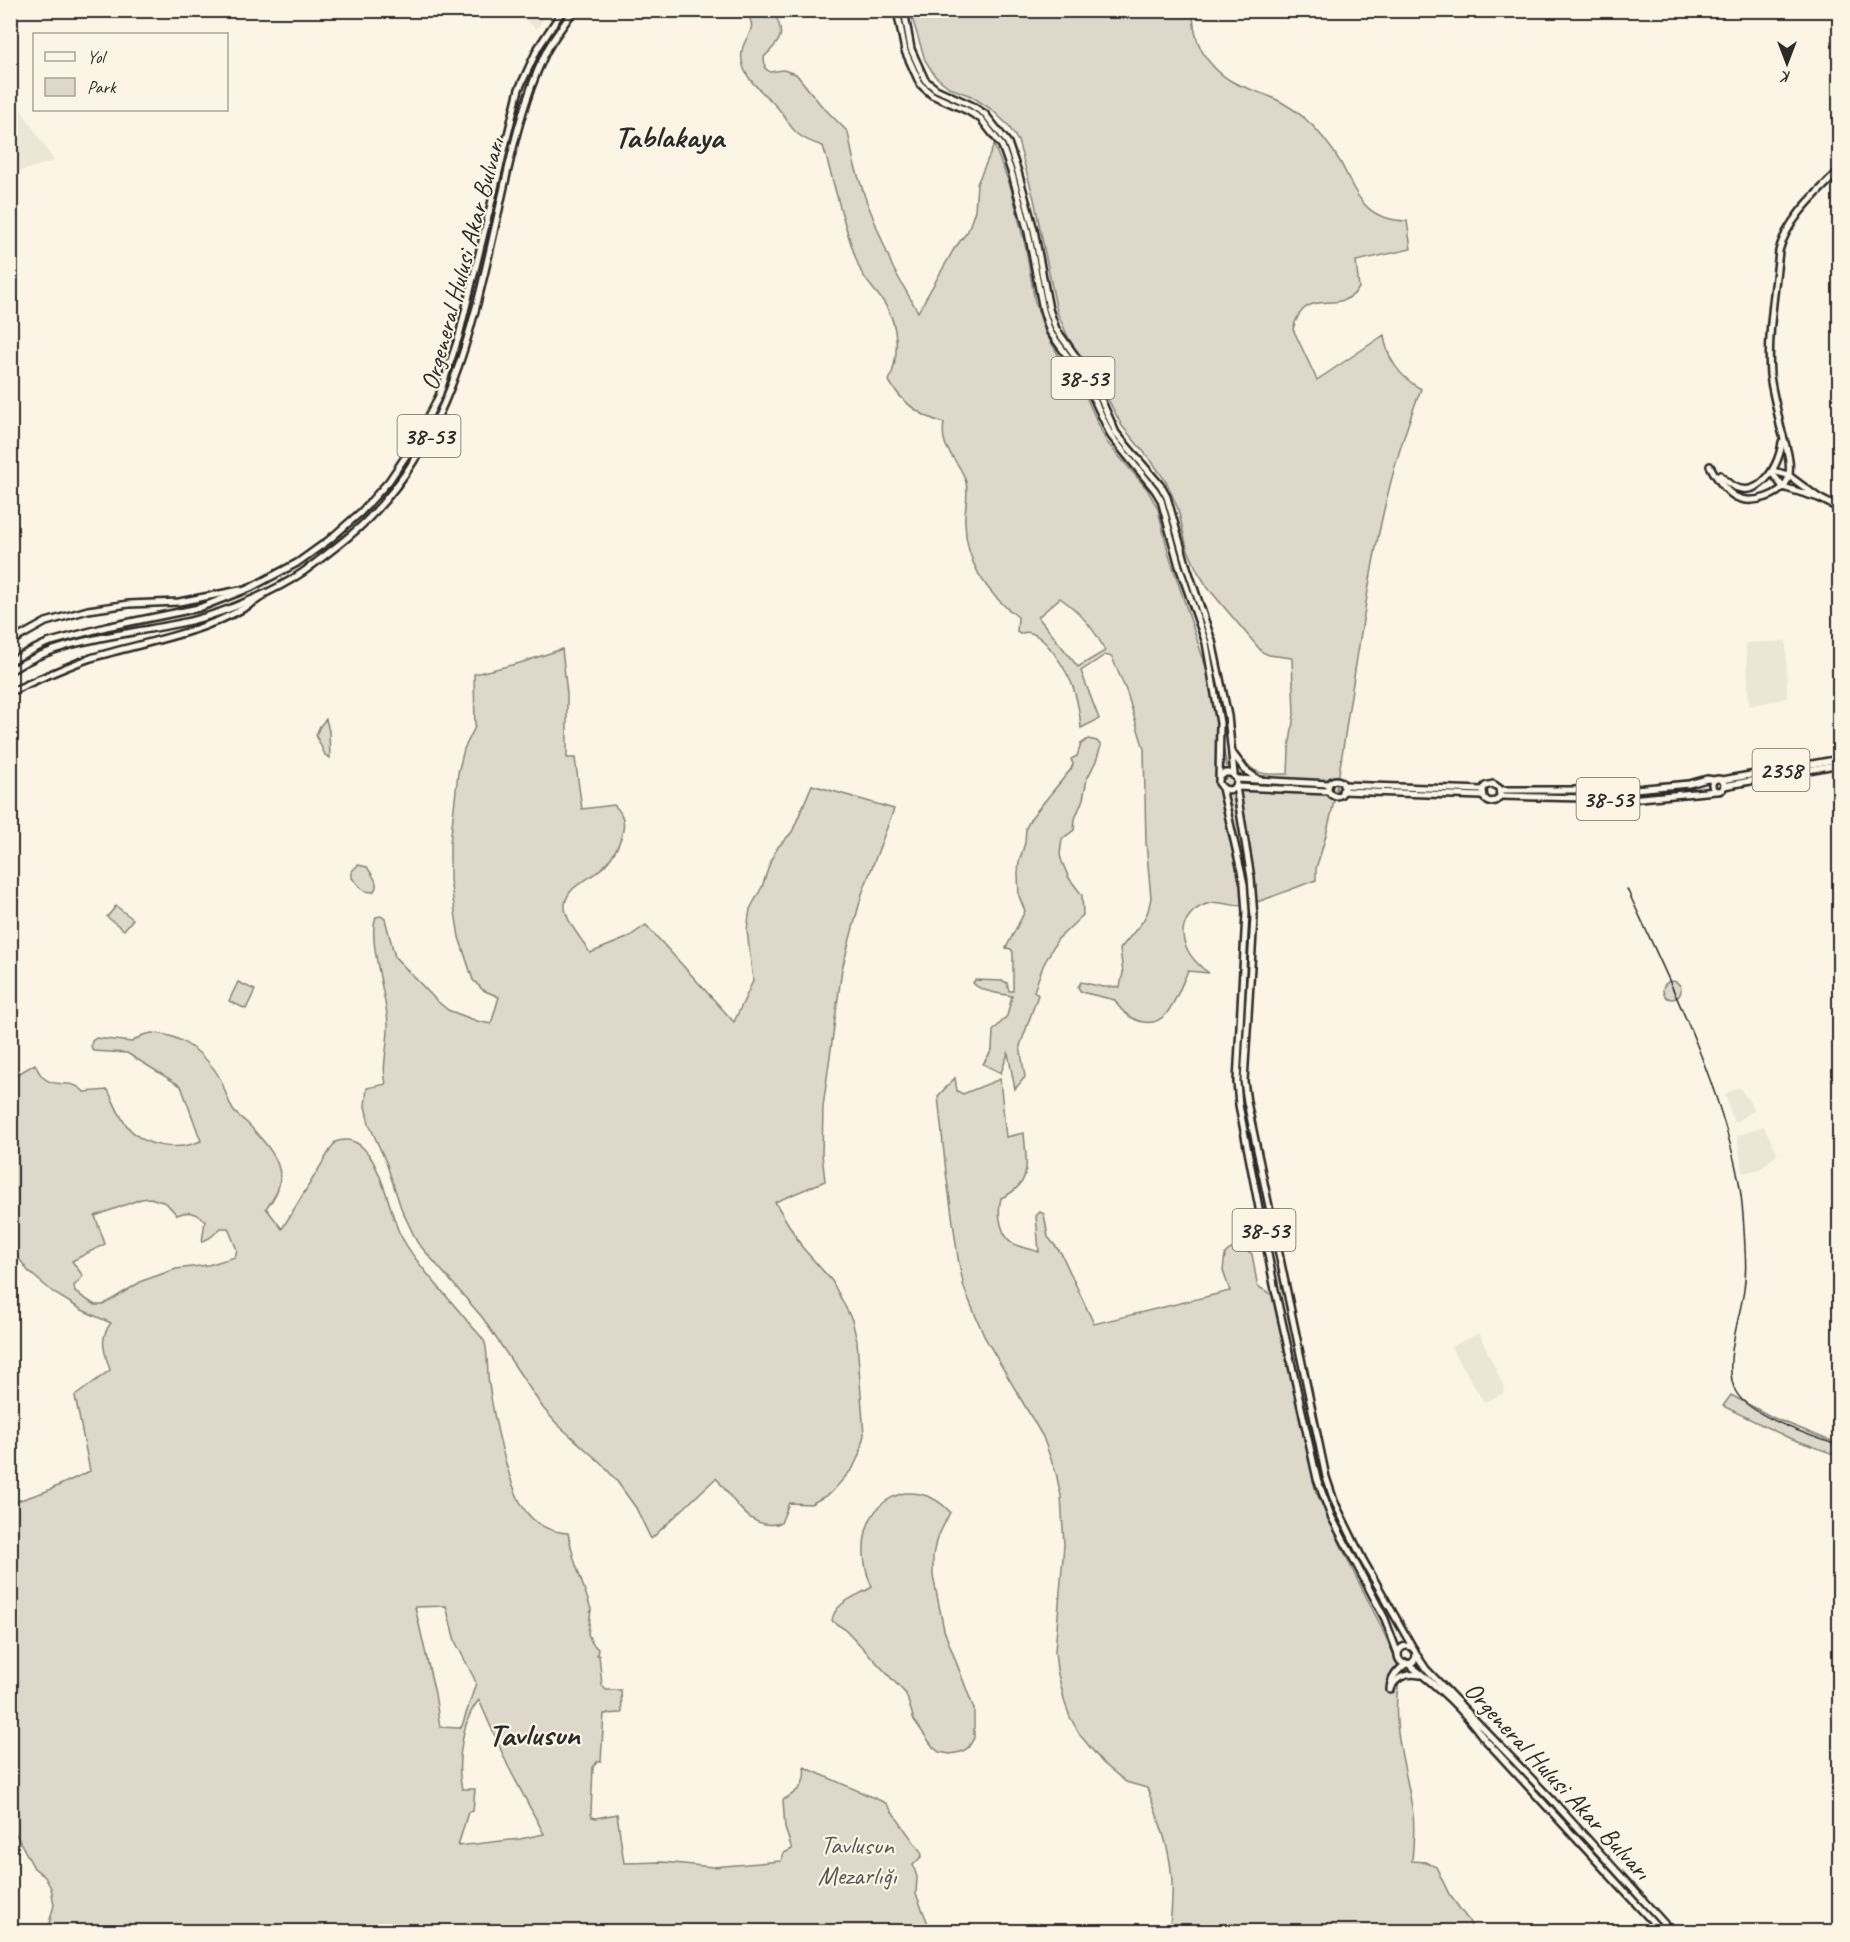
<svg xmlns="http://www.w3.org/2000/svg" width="1850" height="1942" viewBox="0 0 1850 1942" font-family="Caveat,sans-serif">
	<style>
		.built { fill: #ece6d7 }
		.green { fill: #ded8ca; stroke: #84827a; stroke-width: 1.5; fill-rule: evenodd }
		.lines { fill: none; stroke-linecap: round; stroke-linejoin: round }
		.secondary-casing { stroke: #2b2b2b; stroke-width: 10 }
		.primary-casing { stroke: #2b2b2b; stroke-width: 10 }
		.secondary { stroke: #fcf5e5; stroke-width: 5 }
		.primary { stroke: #fcf5e5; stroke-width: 5 }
		.tram { stroke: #2b2b2b; stroke-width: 1.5 }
		.labels { text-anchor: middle; stroke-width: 4.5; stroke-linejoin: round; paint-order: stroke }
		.shield { fill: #fcf5e5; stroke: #6a6863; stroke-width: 1.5 }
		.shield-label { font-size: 24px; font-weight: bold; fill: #2b2b2b }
		.street-label { font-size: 26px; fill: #2b2b2b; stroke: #fcf5e5 }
		.park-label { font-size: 26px; fill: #585653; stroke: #fcf5e5 }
		.district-label { font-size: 32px; font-weight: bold; fill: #2b2b2b; stroke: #fcf5e5 }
	</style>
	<rect width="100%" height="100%" fill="#fcf5e5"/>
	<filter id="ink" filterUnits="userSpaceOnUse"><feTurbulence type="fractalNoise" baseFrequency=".0167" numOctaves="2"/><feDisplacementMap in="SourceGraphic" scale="12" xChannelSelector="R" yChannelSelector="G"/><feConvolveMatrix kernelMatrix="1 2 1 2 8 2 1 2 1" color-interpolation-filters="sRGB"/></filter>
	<g filter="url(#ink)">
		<g class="built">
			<polygon points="516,11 550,11 536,29"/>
			<polygon points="10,92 54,161 11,174 10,174"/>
			<polygon points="1786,641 1787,698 1749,706 1746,643"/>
			<polygon points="1739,1087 1755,1110 1734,1123 1725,1094"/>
			<polygon points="1764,1126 1778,1154 1760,1169 1743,1173 1737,1136"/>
			<polygon points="1479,1333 1505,1389 1503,1394 1484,1402 1451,1347"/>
		</g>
		<g class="green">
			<path d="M 745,11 L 773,11 C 786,34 782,40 764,57 L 765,68 L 770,72 L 783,70 L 796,74 L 821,105 L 848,132 L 854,163 L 865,197 L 893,268 L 918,312 L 954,249 L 968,231 L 975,210 L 977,184 L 994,145 L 1011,188 L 1026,249 L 1035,302 L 1045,332 L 1062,361 L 1082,388 L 1106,441 L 1147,489 L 1158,509 L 1169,555 L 1208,673 L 1227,766 L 1245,761 C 1255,777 1272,774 1288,774 L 1289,749 L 1294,715 L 1292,658 L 1269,655 L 1262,652 L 1208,588 L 1198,572 L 1187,548 L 1178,509 L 1167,483 L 1153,463 L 1122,426 L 1099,382 L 1079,356 L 1068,337 L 1057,312 L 1034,199 L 1018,141 L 1008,125 L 991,109 L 971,96 L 950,88 L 935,76 L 925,60 L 910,11 L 1193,11 C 1193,31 1198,50 1212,65 C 1230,86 1248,87 1271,97 C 1287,104 1301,114 1313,126 C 1326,140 1339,157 1347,175 C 1360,205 1373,220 1407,221 L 1411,249 L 1356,261 L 1359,288 C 1339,318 1305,283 1293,329 L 1317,380 L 1384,335 C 1387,360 1400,377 1421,389 C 1379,495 1367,598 1349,708 C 1341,762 1334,817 1316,868 L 1316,880 C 1293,888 1270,899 1246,905 C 1234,908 1221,900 1210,903 C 1202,905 1195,909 1190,915 C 1173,936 1190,960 1209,973 L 1188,971 C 1182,983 1175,1004 1166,1014 C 1150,1032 1123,1018 1115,1000 L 1081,992 L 1078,987 L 1081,982 L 1103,987 L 1120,987 L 1123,973 L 1120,949 L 1143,921 L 1148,911 L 1151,898 L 1146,843 L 1144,749 L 1127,693 L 1112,657 L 1105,655 L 1081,671 L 1099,719 L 1081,728 C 1080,715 1078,703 1074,690 C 1070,675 1040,622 1020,634 L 1017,632 L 1018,617 C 987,594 966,563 965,523 C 964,510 969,495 966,482 C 959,457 939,452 944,423 C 920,416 902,403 889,381 C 900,355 899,324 883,301 C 874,289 864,280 859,267 C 844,228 835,186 823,146 C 813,143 805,140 798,134 C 790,128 787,119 781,112 C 769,95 745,83 742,61 C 738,36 763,33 745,11 ZM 1060,598 C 1080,612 1095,629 1105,651 L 1078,667 L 1038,617 Z"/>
			<path d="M 562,649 L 567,694 L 567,758 L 575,758 L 582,809 L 614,805 C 623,813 626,822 622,834 C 618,849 610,862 597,872 C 585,882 568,886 565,904 C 563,919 583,940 590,953 L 627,938 L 646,925 L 734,1022 L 753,981 L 747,930 L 750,909 L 762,887 L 771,860 L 778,847 L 792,832 L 812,785 L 894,809 L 862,894 L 842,969 L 823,1107 L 822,1154 L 825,1181 L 775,1202 L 802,1247 L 832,1281 L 852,1320 L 857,1341 L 864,1435 L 859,1455 L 853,1468 L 831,1493 L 811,1504 L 789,1503 L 781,1523 C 749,1532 734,1499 716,1478 L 651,1539 L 636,1508 L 616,1480 L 601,1463 L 557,1424 L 543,1408 L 482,1317 L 417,1242 L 401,1208 L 386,1162 L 369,1124 L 365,1106 L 367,1088 L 386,1084 C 381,1065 389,1044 388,1024 C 387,997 367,939 376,917 L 381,916 L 385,919 L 395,957 L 437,1001 L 448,1010 L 477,1021 L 491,1024 L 499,997 L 483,990 L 473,980 L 459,937 L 450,880 L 450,843 L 458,773 L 464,749 L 475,727 L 474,674 L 520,663 Z"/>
			<polygon points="326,719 329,731 330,758 325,755 316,735 320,726"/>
			<path d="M 1088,739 L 1097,741 L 1101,746 L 1096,761 L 1087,779 L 1083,799 L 1075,819 L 1074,830 L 1062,839 L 1060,855 L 1062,862 L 1069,878 L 1082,895 L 1083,915 L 1057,940 L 1043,966 L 1034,991 L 1038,995 L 1020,1046 L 1025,1077 L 1015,1089 L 1008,1053 L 1001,1073 L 983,1064 L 992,1050 L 993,1031 L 1007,1016 L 1012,996 C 999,993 981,992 973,983 L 975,980 L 1003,981 L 1007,983 L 1009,991 L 1013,991 L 1013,952 L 1011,949 L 1006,948 L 1025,911 L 1019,896 L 1018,873 L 1019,862 L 1025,843 L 1026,828 L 1031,818 L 1071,769 L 1073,764 L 1071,759 L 1077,756 L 1081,744 Z"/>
			<path d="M 358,865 L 367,867 C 372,875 381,884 373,892 L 364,891 L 352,878 L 352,871 Z"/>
			<polygon points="116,906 133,919 124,930 107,917"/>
			<circle cx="1672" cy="990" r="9"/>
			<polygon points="238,982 255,990 246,1009 229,1001"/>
			<path d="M 152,1033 C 180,1033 208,1056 221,1080 C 225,1090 228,1101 233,1110 C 237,1116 245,1120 250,1126 C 274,1152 295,1176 266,1208 L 282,1229 L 335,1142 C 376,1126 387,1206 399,1232 C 414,1263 446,1294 468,1322 C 473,1328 482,1336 485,1343 C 488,1352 487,1374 489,1384 C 493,1414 509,1493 528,1514 C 538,1526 553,1532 568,1533 L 574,1559 L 591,1609 L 588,1634 L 592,1643 L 598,1649 L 597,1655 L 599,1655 L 602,1685 L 606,1690 L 621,1690 L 622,1713 L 604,1714 L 601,1761 L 597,1762 L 593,1767 L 591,1813 L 592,1817 L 596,1818 L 617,1814 L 624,1863 L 663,1862 L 713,1867 L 781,1861 L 784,1853 L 792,1849 L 785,1828 L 783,1800 C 797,1792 807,1785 804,1767 L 886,1803 L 921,1852 L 922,1856 L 913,1865 L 917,1877 L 916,1894 L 931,1931 L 47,1931 L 54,1905 L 51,1888 L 45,1877 L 34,1868 L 11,1825 L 11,1503 L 47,1491 L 90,1471 L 75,1396 L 110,1370 C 105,1353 98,1339 111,1323 L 82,1310 L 54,1293 L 28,1271 L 11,1247 L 11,1078 L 35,1064 C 48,1097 70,1074 84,1092 L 108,1090 C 114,1102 119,1117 128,1127 C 145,1148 177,1151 201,1141 L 181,1086 L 127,1053 L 93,1051 L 91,1046 L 92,1041 L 96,1038 L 132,1042 L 143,1035 ZM 150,1198 L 166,1203 L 177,1215 C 188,1210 197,1212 205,1221 L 202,1242 L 211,1237 L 221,1228 L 228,1228 L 237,1250 L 235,1257 L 208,1265 L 176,1269 L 142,1281 L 103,1305 L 95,1305 L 75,1292 L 74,1286 L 83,1276 L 72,1261 L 105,1244 L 95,1216 L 141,1199 ZM 415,1607 L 446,1606 L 455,1641 L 474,1678 L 476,1683 L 462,1726 L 459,1728 L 440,1727 L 435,1694 ZM 479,1700 L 508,1766 L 544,1834 L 520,1839 L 458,1846 L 468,1812 L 473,1811 L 475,1789 L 462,1789 C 456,1765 462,1719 479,1700 Z"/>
			<path d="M 955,1078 L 957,1091 L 963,1094 L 1000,1079 L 1006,1137 L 1024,1133 C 1026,1163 1034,1184 1001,1198 C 997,1213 1000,1238 1016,1245 C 1023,1248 1032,1249 1039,1252 L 1036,1216 L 1040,1212 L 1044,1214 L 1048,1237 L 1061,1253 L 1094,1324 L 1230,1291 L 1223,1271 L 1225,1254 C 1233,1245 1243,1247 1252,1254 L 1257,1283 L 1259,1287 L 1274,1296 L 1316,1492 L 1353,1571 L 1379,1622 L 1404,1678 L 1399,1681 C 1390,1727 1407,1769 1413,1814 C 1415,1830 1413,1845 1412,1861 L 1426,1862 L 1436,1867 L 1449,1894 L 1469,1921 L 1473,1931 L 1169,1931 C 1178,1870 1168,1845 1147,1788 L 1126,1782 L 1103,1763 L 1080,1735 L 1070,1717 L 1065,1703 L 1057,1670 L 1055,1651 L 1064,1545 L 1061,1496 L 1056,1473 L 1043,1437 L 984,1336 L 964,1288 L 958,1258 L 946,1172 L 938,1096 Z"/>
			<polygon points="1731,1395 1774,1418 1839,1444 1839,1456 1787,1437 1723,1406"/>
			<path d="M 905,1493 C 923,1492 938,1498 950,1512 L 936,1541 L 933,1555 L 933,1576 L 944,1630 L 974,1709 L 974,1738 L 968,1748 L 961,1752 L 950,1754 L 939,1752 L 933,1747 L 914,1720 L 906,1694 L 846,1630 L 832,1621 C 834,1602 858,1596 872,1587 C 856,1552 862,1502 905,1493 Z"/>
		</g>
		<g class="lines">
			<defs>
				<g id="secondary">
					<path d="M 1710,466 C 1715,476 1726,492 1736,497 C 1752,505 1782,496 1788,479 C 1793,462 1784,441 1780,425 C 1777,408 1772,392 1770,375 C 1767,336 1775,291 1779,251 C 1787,219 1817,193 1840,170"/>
					<polyline points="1773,471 1788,475 1819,498 1840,509"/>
					<polyline points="1772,473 1783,487 1819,498"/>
					<path d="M 1720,475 C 1750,510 1778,474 1782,442"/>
				</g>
				<g id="primary">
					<path d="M 897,10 L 905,51 L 920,84 L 932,95 L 968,111 L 981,119 L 1002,146 L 1012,174 L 1028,232 L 1043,310 L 1050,332 L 1086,382 L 1111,436 L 1155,490 L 1161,500 L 1179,566 L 1206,643 L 1220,723 L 1219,783 C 1225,794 1238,791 1237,779 L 1231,773 L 1225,773 L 1220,777"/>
					<polyline points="904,10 911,49 925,80 936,89 971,105 985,114 1008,143 1018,172 1034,230 1049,309 1056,329 1092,379 1116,433 1161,486 1167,497 1186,564 1212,641 1228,716 1234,774"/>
					<polyline points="10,642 46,622 88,610 129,604 179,602 240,590"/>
					<polyline points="10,661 47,643 106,627 199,608 250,588 297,563 329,540 361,512 389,481 416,441 439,396 459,336 519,89 538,48 563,10"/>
					<path d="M 10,671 C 63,636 134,635 194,620 C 226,612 276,591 303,572 C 324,556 347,540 366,521 C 450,438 473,325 498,214 C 510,160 521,104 545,54 C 552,39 564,25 574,10"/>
					<path d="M 10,692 C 37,680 64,667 91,658 C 150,640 212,633 263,596"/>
					<polyline points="1234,755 1245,770 1259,780"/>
					<circle cx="1718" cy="785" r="6"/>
					<polyline points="1237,779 1329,784"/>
					<polyline points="1722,780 1840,759"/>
					<circle cx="1336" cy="788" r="8"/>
					<polyline points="1343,785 1483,790 1485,786 1493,784 1499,788 1500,796 1496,801 1489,802 1484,798 1483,790"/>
					<polyline points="1724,786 1840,764"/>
					<polyline points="1222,788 1244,884 1246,913 1237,1082 1239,1105 1274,1285 1317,1479 1331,1516 1385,1619 1398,1654"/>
					<polyline points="1500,790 1624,790 1689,784 1707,779 1714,780"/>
					<polyline points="1328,791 1236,787 1251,878 1254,917 1244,1081 1247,1102 1326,1477 1334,1501 1363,1560 1413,1648"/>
					<polyline points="1342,791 1482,796"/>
					<polyline points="1500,796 1630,799 1716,791"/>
					<circle cx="1407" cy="1655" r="9"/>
					<polyline points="1416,1654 1426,1669 1552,1800 1672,1932"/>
					<path d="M 1392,1686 C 1398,1676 1409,1673 1420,1675"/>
					<path d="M 1390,1690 C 1390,1678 1398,1670 1407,1663 C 1435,1684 1462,1708 1482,1736 L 1662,1932"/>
				</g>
			</defs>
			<use href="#secondary" class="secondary-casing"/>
			<use href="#primary" class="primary-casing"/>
			<use href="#secondary" class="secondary"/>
			<use href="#primary" class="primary"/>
			<path class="tram" d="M 1627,889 C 1670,982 1717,1076 1738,1177 C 1743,1200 1744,1225 1745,1249 C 1746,1263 1746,1276 1744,1290 C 1740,1318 1722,1367 1736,1392 C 1749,1416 1814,1437 1840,1446"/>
		</g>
	</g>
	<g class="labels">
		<g class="shield">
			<rect x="1051.5" y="357" width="63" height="42" rx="4.5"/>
			<rect x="397.5" y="415" width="63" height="42" rx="4.5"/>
			<rect x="1752.5" y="749" width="57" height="42" rx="4.5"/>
			<rect x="1576.5" y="778" width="63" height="42" rx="4.5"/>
			<rect x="1232.5" y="1209" width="63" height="42" rx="4.5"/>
		</g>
		<g class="shield-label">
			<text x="1083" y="386">38-53</text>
			<text x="429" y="444">38-53</text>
			<text x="1781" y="778">2358</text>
			<text x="1608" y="807">38-53</text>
			<text x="1264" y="1238">38-53</text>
		</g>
		<g class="street-label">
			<text transform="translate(462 264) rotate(-75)" y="9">Orgeneral Hulusi Akar Bulvarı</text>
			<text transform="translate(1558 1780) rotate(47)" y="9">Orgeneral Hulusi Akar Bulvarı</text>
		</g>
		<g class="park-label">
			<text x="857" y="1854">Tavlusun<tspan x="857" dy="30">Mezarlığı</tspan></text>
		</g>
		<g class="district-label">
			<text x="669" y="147">Tablakaya</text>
			<text x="534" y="1745">Tavlusun</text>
		</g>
	</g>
	<rect width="1850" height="1942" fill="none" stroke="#fcf5e5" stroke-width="36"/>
	<rect x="18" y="18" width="1814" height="1906" fill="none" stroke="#2b2b2b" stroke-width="2" filter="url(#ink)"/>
	<rect x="33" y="33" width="195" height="78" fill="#fcf5e5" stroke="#a8a49b" stroke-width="1.5"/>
	<rect x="45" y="52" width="30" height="9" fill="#fcf5e5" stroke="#a8a49b" stroke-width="1.5"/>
	<text x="87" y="63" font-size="18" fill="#2b2b2b">Yol</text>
	<rect x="45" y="78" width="30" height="18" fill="#ded8ca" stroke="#a8a49b" stroke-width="1.5"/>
	<text x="87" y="93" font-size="18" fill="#2b2b2b">Park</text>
	<g transform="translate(1787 63) rotate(180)" stroke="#fcf5e5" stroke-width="4.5" paint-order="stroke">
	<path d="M0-4.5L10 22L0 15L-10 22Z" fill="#2b2b2b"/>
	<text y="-9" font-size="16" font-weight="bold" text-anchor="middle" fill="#2b2b2b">K</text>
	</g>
</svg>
